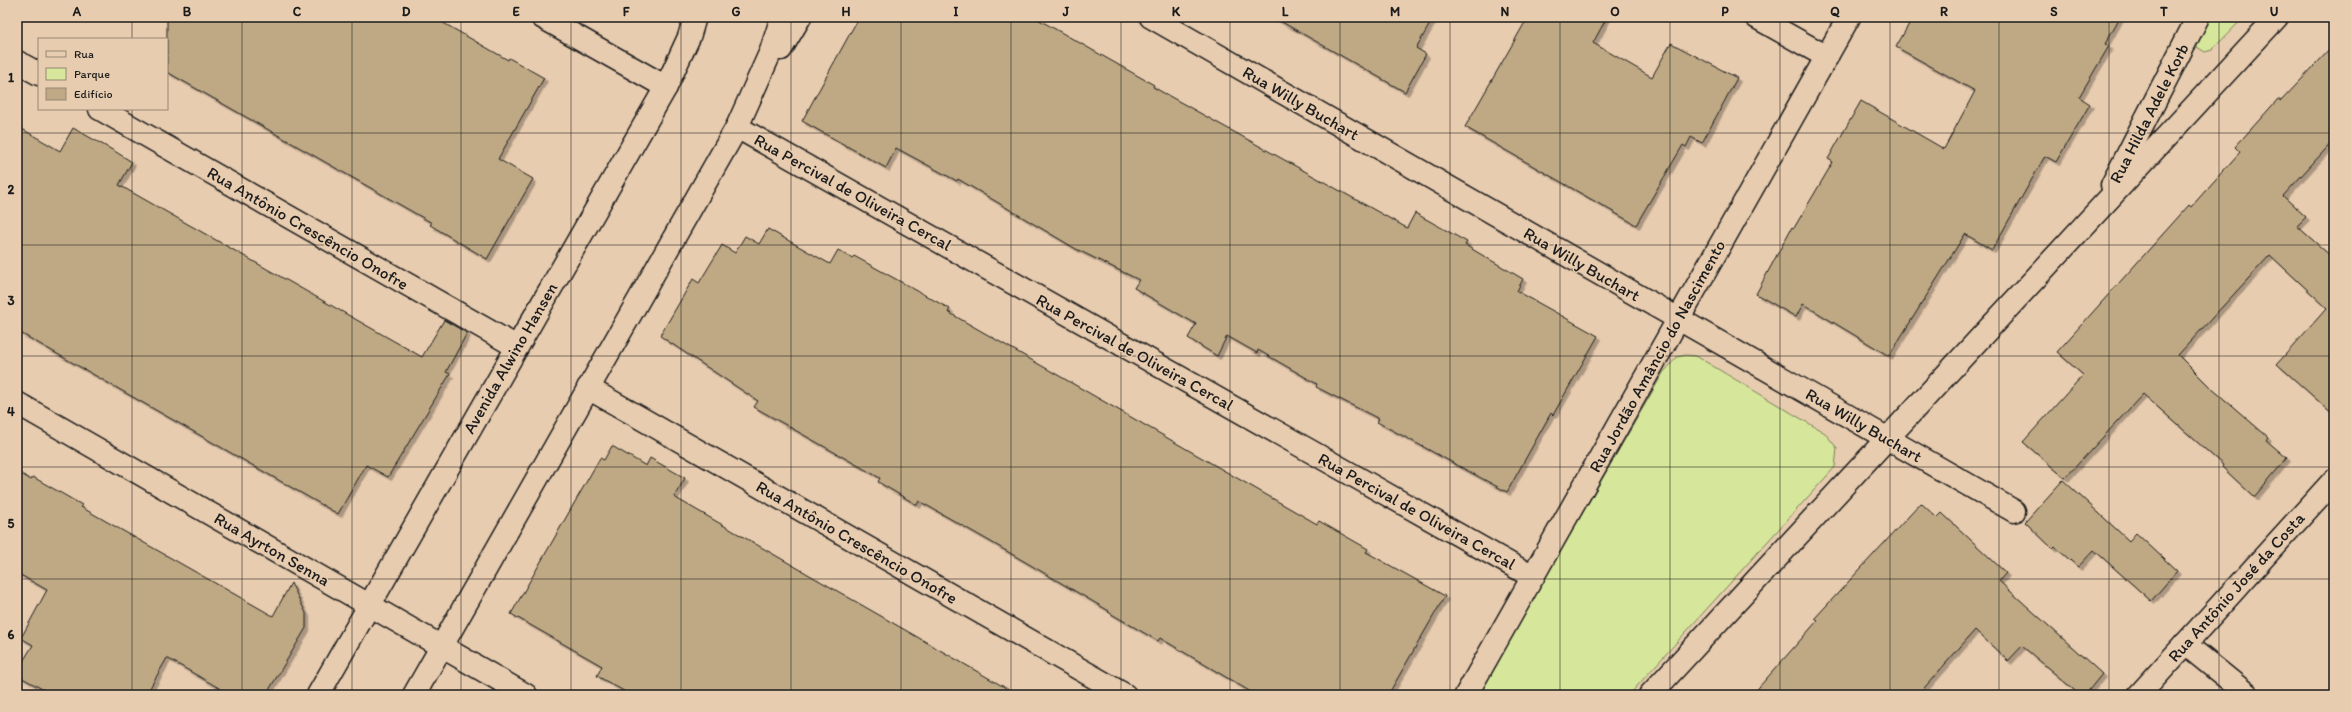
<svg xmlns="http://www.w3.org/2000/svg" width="2351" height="712" viewBox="0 0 2351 712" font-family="Itim,sans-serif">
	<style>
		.green { fill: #d6e69a; stroke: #79815b }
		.building { fill: #bfa984; stroke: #1c1c1c; filter: url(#shadow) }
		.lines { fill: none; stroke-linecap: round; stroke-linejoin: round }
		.street-casing { stroke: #1c1c1c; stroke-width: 25 }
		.secondary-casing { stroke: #1c1c1c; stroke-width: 25 }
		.street { stroke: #e8ccaf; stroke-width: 22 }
		.secondary { stroke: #e8ccaf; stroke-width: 22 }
		.grid { fill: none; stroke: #1c1c1c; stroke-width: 1; stroke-opacity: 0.55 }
		.labels { text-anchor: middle; stroke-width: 3; stroke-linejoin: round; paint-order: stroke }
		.street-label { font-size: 17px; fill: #1c1c1c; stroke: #e8ccaf }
		.neatline { fill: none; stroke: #1c1c1c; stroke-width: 1.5 }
		.grid-label { font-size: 13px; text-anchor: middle; font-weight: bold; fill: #1c1c1c }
	</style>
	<defs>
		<filter id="shadow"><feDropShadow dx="3.5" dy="3.5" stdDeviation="0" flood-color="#0004"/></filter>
	</defs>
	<rect width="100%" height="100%" fill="#e8ccaf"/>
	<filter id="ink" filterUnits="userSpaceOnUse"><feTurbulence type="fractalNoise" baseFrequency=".025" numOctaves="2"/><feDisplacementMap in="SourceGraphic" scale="8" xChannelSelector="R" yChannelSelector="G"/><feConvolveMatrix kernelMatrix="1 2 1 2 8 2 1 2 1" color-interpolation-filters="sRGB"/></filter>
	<g filter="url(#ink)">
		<g class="green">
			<polygon points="2211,17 2244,17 2212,50 2205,52 2197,47 2197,41"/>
			<polygon points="1686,355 1696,356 1825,433 1837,448 1835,467 1629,695 1478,695 1663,373 1677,357"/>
		</g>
		<g class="building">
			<polygon points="167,17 433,17 508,60 509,58 544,78 498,159 533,179 487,259 430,225 432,223 167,72"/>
			<polygon points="859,17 1034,17 1154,85 1153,87 1407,228 1415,213 1467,242 1465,245 1523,279 1517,291 1598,336 1553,415 1551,413 1507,492 1377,422 1379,419 1316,387 1317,384 1258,350 1257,353 1227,336 1217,356 1188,338 1196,324 1134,288 1139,280 1076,249 958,179 957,181 896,148 886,168 802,121"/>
			<polygon points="1273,17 1434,17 1416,48 1426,54 1405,92"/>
			<polygon points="1528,17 1607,17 1593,43 1652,77 1671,43 1737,78 1702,143 1691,137 1686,147 1683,145 1636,225 1465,127"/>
			<polygon points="1913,17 2120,17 2105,44 2109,46 2079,97 2090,104 2056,162 2045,156 1992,250 1965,234 1889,356 1803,304 1796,317 1756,294 1792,227 1794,228 1833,162 1828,159 1861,101 1944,149 1975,91 1896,47"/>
			<polygon points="2334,45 2334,140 2283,196 2306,217 2297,226 2334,259 2334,415 2277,364 2327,308 2270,255 2178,355 2210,387 2268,437 2266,440 2287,458 2254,497 2222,467 2223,465 2143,394 2065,478 2023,442 2083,375 2057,352 2189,205 2191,207 2240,152 2235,147 2278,99 2281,101"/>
			<polygon points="17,126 60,151 73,128 116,152 132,162 119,185 422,357 444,320 467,333 446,372 450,374 388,477 366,465 338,514 17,331"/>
			<polygon points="768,229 830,264 838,250 852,258 854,256 950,309 948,312 1317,524 1319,521 1368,549 1366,552 1445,596 1388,695 1256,695 1160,638 1158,641 1108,612 1109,611 991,542 919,501 917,505 878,482 880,478 754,407 758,401 660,336 693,279 699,283 722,245 735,253 745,236 759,244"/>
			<polygon points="612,446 646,466 650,458 685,478 674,497 1018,695 631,695 597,676 602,666 511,614 600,458 604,460"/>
			<polygon points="17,471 31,480 33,477 82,505 81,507 273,616 291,583 306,613 306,628 266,695 231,695 167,658 146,695 53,695 17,675 17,671 33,645 21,638 47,590 17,573"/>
			<polygon points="2063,480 2129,541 2136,533 2177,571 2151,601 2094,550 2078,567 2055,547 2053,549 2025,522"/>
			<polygon points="1921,503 1937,518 1942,513 2006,573 1999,581 2102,674 2085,695 2080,695 2022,646 2008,661 1975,630 1918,695 1752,695 1818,620 1815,618"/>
		</g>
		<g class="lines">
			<defs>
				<g id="street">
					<polyline points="542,17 666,87"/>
					<polyline points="1151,17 2014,511"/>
					<polyline points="1756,17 1827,57"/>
					<polyline points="17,62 39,74"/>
					<polyline points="100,109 517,347"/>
					<polyline points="737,127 1533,577"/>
					<polyline points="2112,185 2198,17"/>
					<polyline points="588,388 1125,695"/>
					<polyline points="17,403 369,605"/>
					<polyline points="2185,644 2248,695"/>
					<polyline points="1466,695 1849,17"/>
					<polyline points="1650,695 2277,17"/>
					<polyline points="2139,695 2334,480"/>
				</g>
				<g id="secondary">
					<polyline points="781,49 800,17"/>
					<polyline points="369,605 526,695"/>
					<polyline points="318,695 666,87 689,37 695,17"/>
					<polyline points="414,695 737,127 771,51 782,17"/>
				</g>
			</defs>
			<use href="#street" class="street-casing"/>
			<use href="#secondary" class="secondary-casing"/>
			<use href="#street" class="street"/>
			<use href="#secondary" class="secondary"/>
		</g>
	</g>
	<path class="grid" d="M 132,17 L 132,39M 242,17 L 242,695M 352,17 L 352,695M 461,17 L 461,695M 571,17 L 571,695M 681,17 L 681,695M 791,17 L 791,695M 901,17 L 901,695M 1011,17 L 1011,695M 1121,17 L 1121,695M 1230,17 L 1230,695M 1340,17 L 1340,695M 1450,17 L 1450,695M 1560,17 L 1560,695M 1670,17 L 1670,695M 1780,17 L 1780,695M 1890,17 L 1890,695M 1999,17 L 1999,695M 2109,17 L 2109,695M 2219,17 L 2219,695M 132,109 L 132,695M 17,133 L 2334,133M 17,245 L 2334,245M 17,356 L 2334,356M 17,467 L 2334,467M 17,579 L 2334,579"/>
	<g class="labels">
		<g class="street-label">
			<text transform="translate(1301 103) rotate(30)" y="6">Rua Willy Buchart</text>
			<text transform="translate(2149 113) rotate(-63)" y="6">Rua Hilda Adele Korb</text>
			<text transform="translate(853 192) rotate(29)" y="6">Rua Percival de Oliveira Cercal</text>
			<text transform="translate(308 228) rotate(30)" y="6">Rua Antônio Crescêncio Onofre</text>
			<text transform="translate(1582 264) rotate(30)" y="6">Rua Willy Buchart</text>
			<text transform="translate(1135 352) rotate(29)" y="6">Rua Percival de Oliveira Cercal</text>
			<text transform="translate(1657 356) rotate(-61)" y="6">Rua Jordão Amâncio do Nascimento</text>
			<text transform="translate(510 358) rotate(-60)" y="6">Avenida Alwino Hansen</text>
			<text transform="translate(1864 425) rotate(30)" y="6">Rua Willy Buchart</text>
			<text transform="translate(1417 511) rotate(29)" y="6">Rua Percival de Oliveira Cercal</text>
			<text transform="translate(857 542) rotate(30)" y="6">Rua Antônio Crescêncio Onofre</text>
			<text transform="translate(272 549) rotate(30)" y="6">Rua Ayrton Senna</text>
			<text transform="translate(2236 587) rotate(-48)" y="6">Rua Antônio José da Costa</text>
		</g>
	</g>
	<rect width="2351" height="712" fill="none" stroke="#e8ccaf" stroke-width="44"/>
	<rect x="38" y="38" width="130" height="72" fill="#e8ccaf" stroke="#968674"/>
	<rect x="46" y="51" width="20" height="6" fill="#e8ccaf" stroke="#968674"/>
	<text x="74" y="58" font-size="12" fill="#1c1c1c">Rua</text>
	<rect x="46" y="68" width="20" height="12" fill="#d6e69a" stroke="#968674"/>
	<text x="74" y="78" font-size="12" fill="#1c1c1c">Parque</text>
	<rect x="46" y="88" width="20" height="12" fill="#bfa984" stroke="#968674"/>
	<text x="74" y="98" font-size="12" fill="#1c1c1c">Edifício</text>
	<rect x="22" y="22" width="2307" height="668" class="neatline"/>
	<g class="grid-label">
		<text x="77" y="16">A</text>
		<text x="187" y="16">B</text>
		<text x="297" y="16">C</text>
		<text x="406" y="16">D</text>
		<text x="516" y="16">E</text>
		<text x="626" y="16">F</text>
		<text x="736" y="16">G</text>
		<text x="846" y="16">H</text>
		<text x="956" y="16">I</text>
		<text x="1066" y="16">J</text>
		<text x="1176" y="16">K</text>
		<text x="1285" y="16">L</text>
		<text x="1395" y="16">M</text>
		<text x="1505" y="16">N</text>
		<text x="1615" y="16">O</text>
		<text x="1725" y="16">P</text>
		<text x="1835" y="16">Q</text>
		<text x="1944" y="16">R</text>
		<text x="2054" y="16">S</text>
		<text x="2164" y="16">T</text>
		<text x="2274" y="16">U</text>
		<text x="11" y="82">1</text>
		<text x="11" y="194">2</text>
		<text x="11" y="305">3</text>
		<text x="11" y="416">4</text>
		<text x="11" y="528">5</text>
		<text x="11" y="639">6</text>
	</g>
</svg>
